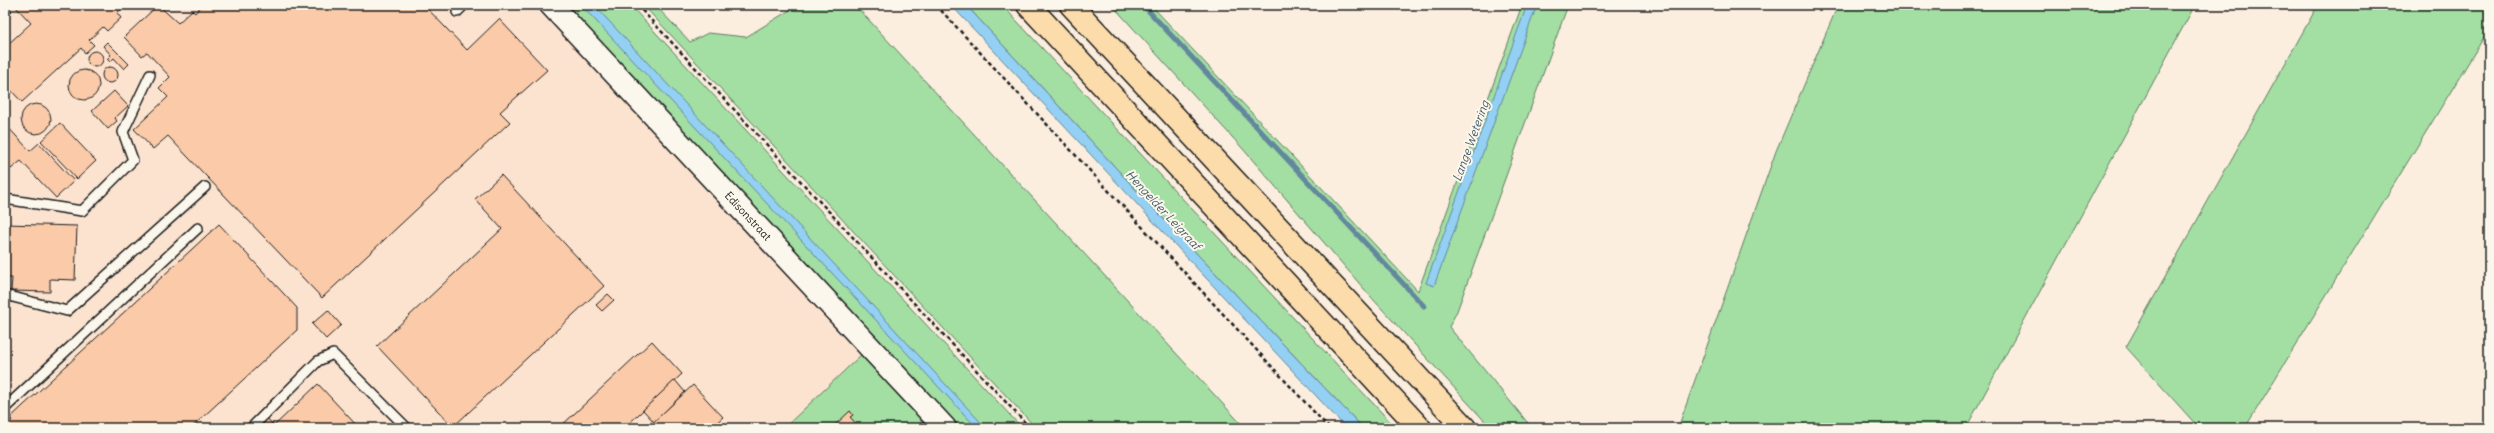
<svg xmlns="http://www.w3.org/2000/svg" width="2494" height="433" viewBox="0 0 2494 433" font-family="Delius,sans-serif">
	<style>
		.built { fill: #fbe3cf }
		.green { fill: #a3dea3; stroke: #607d60 }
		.water { fill: #93d0f3; stroke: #63889d }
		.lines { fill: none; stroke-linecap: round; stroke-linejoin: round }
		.stream { stroke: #63889d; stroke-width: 5 }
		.building { fill: #facaa9; stroke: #1c1c1c }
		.service-casing { stroke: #1c1c1c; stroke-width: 12 }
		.tertiary-casing { stroke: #1c1c1c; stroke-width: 25 }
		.motorway-casing { stroke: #1c1c1c; stroke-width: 25 }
		.path { stroke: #1c1c1c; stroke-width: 2.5; stroke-dasharray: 4 3; stroke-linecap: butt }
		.service { stroke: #fbf7ec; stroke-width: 9 }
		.tertiary { stroke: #fbf7ec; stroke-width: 22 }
		.motorway { stroke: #fddcac; stroke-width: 22 }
		.labels { text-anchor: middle; stroke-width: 4; stroke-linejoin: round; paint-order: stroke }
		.street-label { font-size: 11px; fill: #1c1c1c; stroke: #fbf7ec }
		.water-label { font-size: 12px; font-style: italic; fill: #465b67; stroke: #fbf7ec }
	</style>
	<rect width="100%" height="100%" fill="#fbeedf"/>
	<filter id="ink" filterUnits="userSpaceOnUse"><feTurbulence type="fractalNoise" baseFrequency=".025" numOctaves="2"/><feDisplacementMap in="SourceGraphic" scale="8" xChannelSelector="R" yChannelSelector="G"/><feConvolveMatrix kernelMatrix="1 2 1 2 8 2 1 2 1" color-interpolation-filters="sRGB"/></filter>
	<g filter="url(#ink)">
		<polygon class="built" points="5,5 585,5 981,428 5,428"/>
		<g class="green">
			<polygon points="565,5 630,5 1022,428 958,428"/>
			<polygon points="643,5 655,5 690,42 708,33 746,37 798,5 855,5 1245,428 1036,428"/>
			<polygon points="966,5 1002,5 1396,428 1363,428 1138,192"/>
			<polygon points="1112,5 1151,5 1418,291 1522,5 1568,5 1457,311 1449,327 1532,428 1491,428 1371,297 1243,149"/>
			<polygon points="1838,5 2195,5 1966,428 1678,428 1776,151"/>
			<polygon points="2318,5 2489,5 2489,29 2245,428 2199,428 2126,347"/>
			<polygon points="863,353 920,413 922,428 784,428"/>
		</g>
		<g class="water">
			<polygon points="581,5 594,5 986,428 977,428"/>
			<polygon points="951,5 966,5 1138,192 1363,428 1346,428"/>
			<polygon points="1527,5 1537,5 1434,286 1426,283"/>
		</g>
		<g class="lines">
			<polyline class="stream" points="1143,5 1424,306"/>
		</g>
		<g class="building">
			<polygon points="14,5 126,5 117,13 121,18 107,31 103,27 89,40 94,45 85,53 81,48 22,102 5,84 5,47 31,23"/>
			<polygon points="158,5 178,23 192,10 195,13 202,5 424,5 467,50 499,19 547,70 500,112 510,122 322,298 168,136 153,149 134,129 168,97 159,88 170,77 147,52 142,56 124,37"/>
			<polygon points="7,6 12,11 5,18 5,7"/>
			<polygon points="107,42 129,64 124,69 114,58 110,62 107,59 111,55 103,46"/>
			<circle cx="95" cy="59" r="8"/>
			<circle cx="110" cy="75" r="8"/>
			<circle cx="84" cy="85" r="15"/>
			<polygon points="114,91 128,106 115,118 117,121 108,129 92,111"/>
			<circle cx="36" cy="119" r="15"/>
			<polygon points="60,123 96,161 77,179 41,141"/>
			<polygon points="5,124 30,151 39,143 74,181 56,198 21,161 11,169 5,162"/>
			<polygon points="501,175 604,286 453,427 377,346 502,229 475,199"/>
			<polygon points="5,224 77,226 75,280 50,279 50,292 11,291 12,278 5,278"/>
			<polygon points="219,224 297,308 297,330 191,428 5,428 12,420 10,418"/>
			<polygon points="608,294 614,300 602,311 596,305"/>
			<polygon points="328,310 341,325 326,339 312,324"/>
			<polygon points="652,341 682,374 624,428 559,428"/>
			<polygon points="675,380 685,392 654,422 643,410"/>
			<polygon points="318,384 359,428 257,428 267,418 274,426"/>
			<polygon points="693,385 723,417 711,428 647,428"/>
			<polygon points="850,411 853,415 850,417 860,428 832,428"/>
		</g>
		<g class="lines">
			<defs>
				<g id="service">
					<polyline points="457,12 464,5"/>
					<polyline points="5,199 82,211 133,160 123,132 150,75"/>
					<polyline points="5,295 67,311 205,187"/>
					<polyline points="5,408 198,228"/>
					<polyline points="251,428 318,361 333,354 407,428"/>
				</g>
				<polyline id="tertiary" points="551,5 945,428"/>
				<g id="motorway">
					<polyline points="1028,5 1420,428"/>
					<polyline points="1071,5 1465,428"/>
				</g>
			</defs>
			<use href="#service" class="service-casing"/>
			<use href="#tertiary" class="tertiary-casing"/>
			<use href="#motorway" class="motorway-casing"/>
			<g class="path">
				<polyline points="637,5 1030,428"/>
				<polyline points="936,5 1329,428"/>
			</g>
			<use href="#service" class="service"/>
			<use href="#tertiary" class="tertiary"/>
			<use href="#motorway" class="motorway"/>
		</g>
	</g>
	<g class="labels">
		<g class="street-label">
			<text transform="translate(748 216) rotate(47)" y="4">Edisonstraat</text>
		</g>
		<g class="water-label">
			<text transform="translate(1471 141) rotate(-70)" y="4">Lange Wetering</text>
			<text transform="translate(1163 210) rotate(47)" y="4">Hengelder Leigraaf</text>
		</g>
	</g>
	<rect width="2494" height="433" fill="none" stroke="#fbf7ec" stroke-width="20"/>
	<rect x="10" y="10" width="2474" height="413" fill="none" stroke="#1c1c1c" stroke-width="1.5" filter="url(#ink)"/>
</svg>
